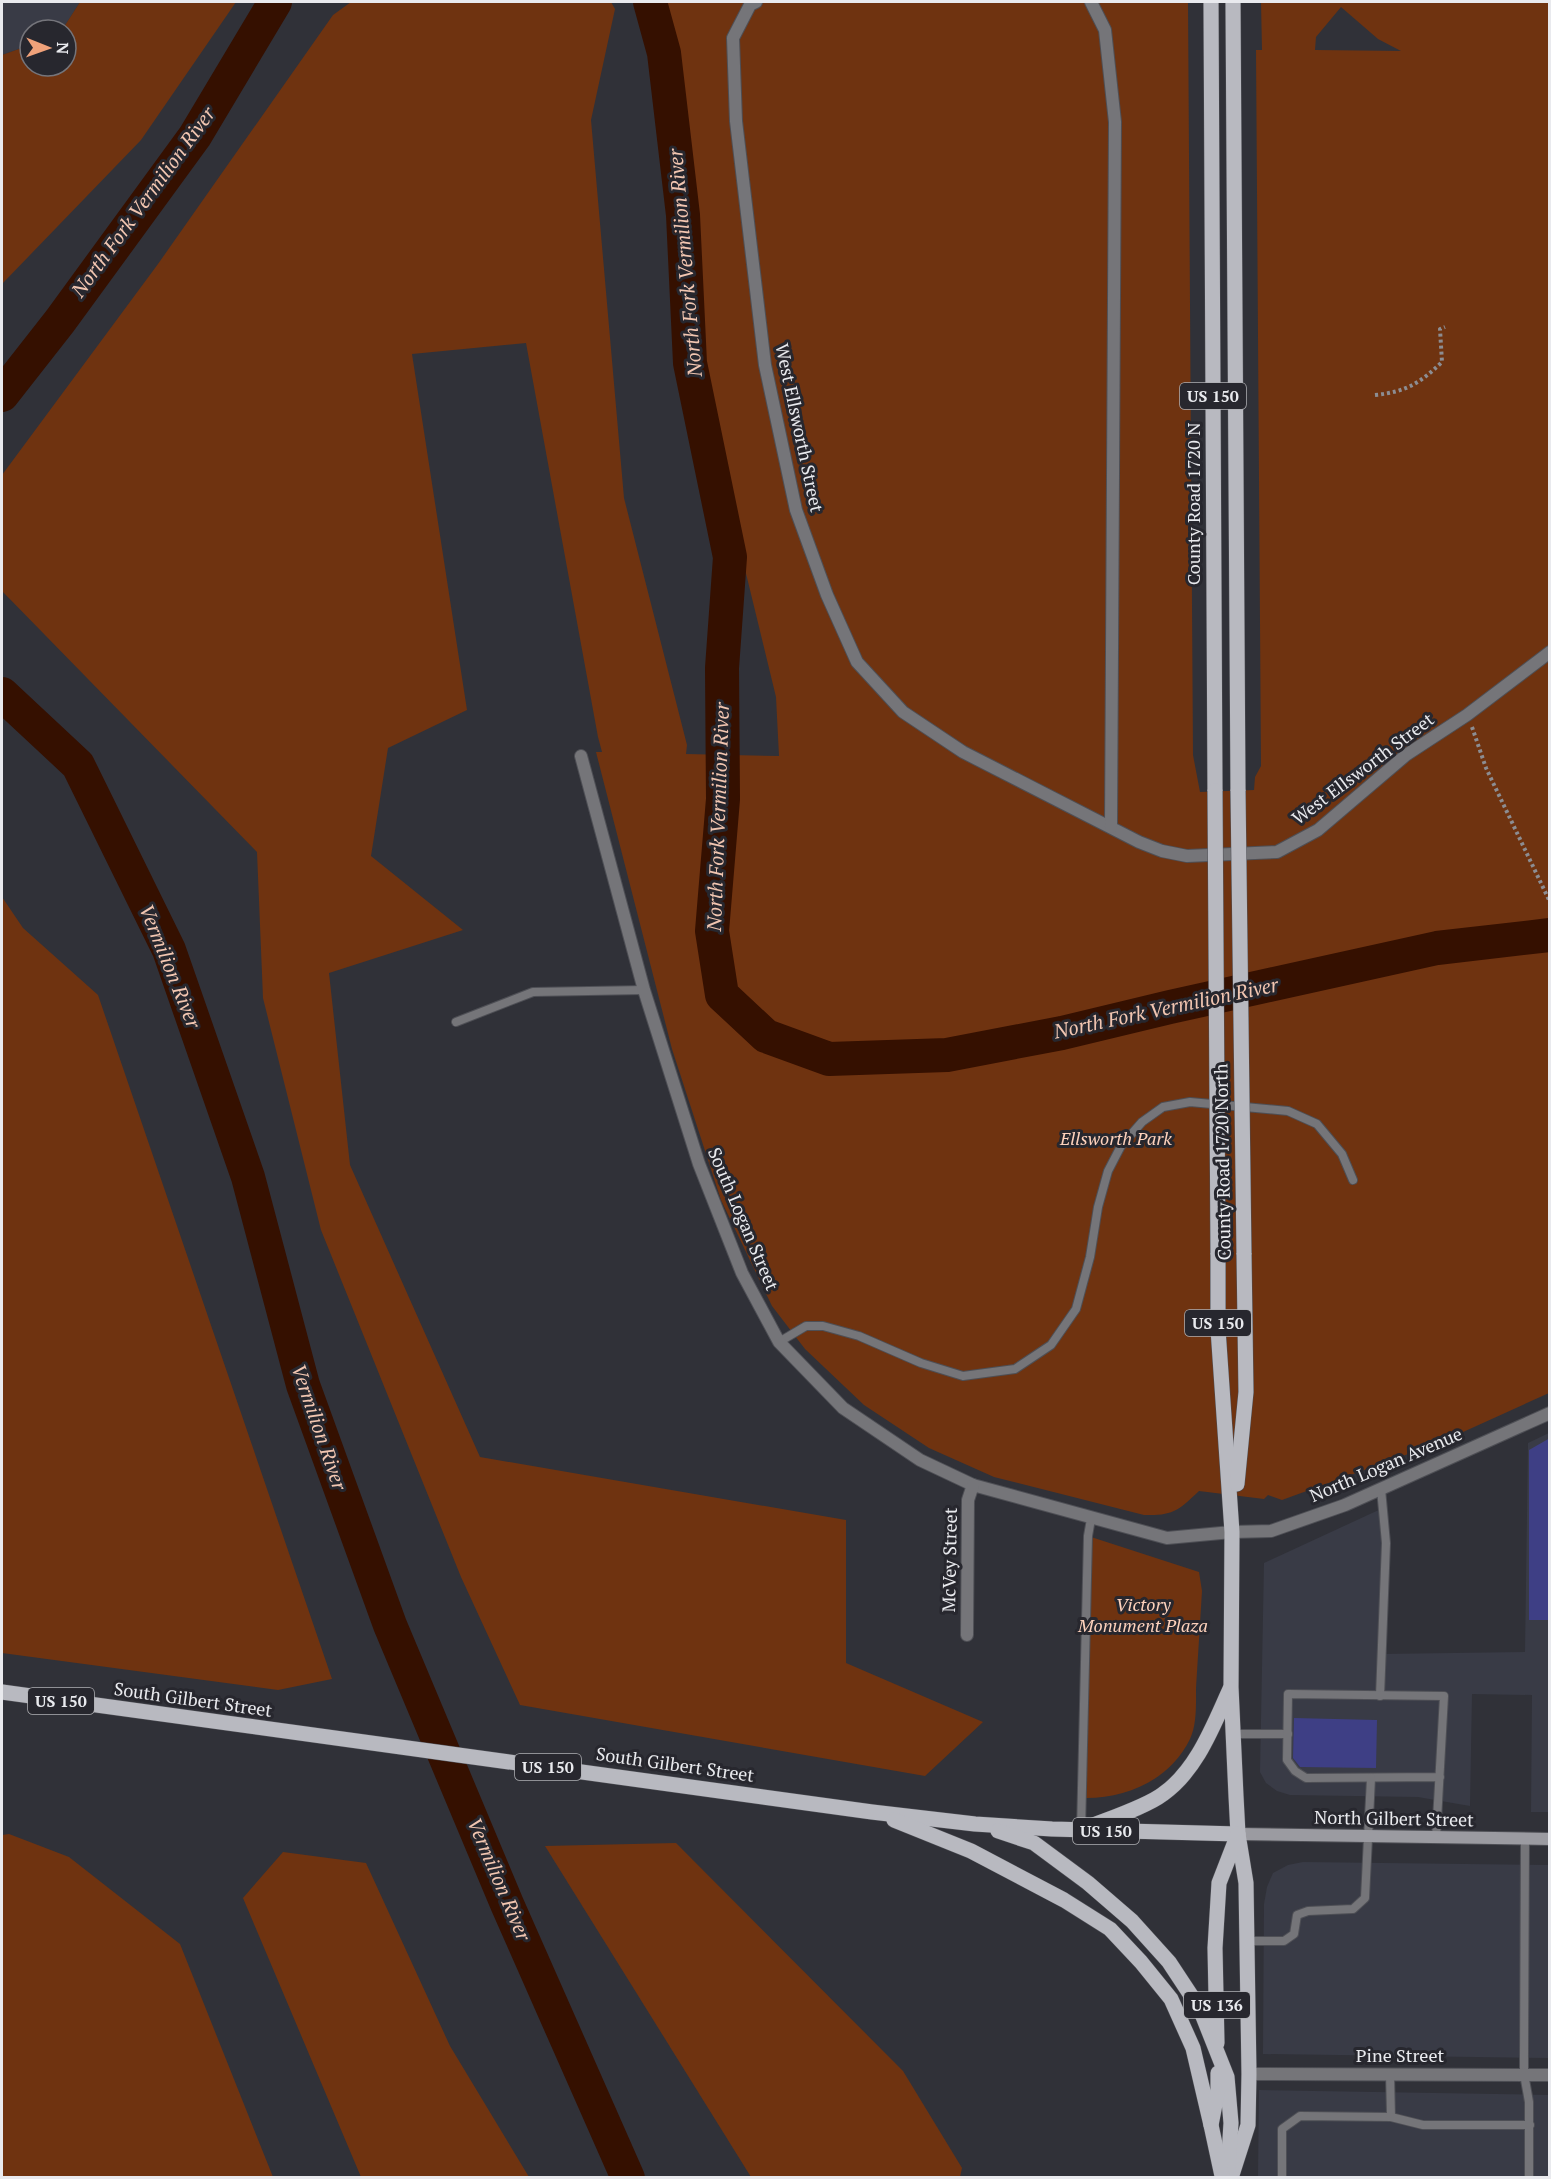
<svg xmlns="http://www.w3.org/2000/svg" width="1551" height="2179" viewBox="0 0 1551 2179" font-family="'PT Serif',serif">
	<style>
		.built { fill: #393b46 }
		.green { fill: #6f3310; fill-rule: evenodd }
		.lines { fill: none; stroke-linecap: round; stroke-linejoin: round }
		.river { stroke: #351000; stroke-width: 34 }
		.building { fill: #3e3f85 }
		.service-casing { stroke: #4e4f55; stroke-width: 10 }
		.minor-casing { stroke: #4e4f55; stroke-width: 14 }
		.tertiary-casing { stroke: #4e4f55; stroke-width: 14 }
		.secondary-casing { stroke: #4e4f55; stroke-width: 14 }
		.primary-casing { stroke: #4e4f55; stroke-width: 16 }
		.path { stroke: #8c8d92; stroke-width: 4; stroke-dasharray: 3 3; stroke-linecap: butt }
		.service { stroke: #757579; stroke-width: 8 }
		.minor { stroke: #757579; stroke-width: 12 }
		.tertiary { stroke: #757579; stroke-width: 12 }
		.secondary { stroke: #9b9ba1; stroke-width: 12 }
		.primary { stroke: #b8b9c0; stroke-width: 15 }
		.primary-bridge-casing { stroke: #4e4f55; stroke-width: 16; stroke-linecap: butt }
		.primary-bridge { stroke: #b8b9c0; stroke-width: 15 }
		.labels { text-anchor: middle; stroke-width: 6; stroke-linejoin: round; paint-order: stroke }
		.shield { fill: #27272e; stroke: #afb0b4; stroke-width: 1.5 }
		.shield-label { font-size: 16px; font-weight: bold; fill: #e9eaee }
		.street-label { font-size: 18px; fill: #e9eaee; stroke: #27272e }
		.park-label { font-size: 18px; font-style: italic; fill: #fed2bc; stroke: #27272e }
		.water-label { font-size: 20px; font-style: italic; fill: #f2c6b1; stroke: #27272e }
	</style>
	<rect width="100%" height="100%" fill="#303138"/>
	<g class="built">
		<polygon points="2,2 80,2 62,30 30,30 30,45 2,55"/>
		<polygon points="1549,1433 1549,1812 1531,1812 1532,1695 1472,1694 1470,1806 1418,1797 1290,1795 1277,1791 1266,1783 1260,1772 1264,1563 1383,1508 1381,1654 1525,1652 1528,1443"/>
		<polygon points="1303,1862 1549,1865 1549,2058 1263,2054 1264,1904 1267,1887 1273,1873 1288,1865"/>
		<polygon points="1259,2090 1549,2095 1549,2177 1258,2178"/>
	</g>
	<g class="green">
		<polygon points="80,2 236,2 141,140 2,284 2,55 30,45 30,66 66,66 66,30 62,30"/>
		<path d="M 351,2 L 611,2 L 615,9 L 591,120 L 624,498 L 687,745 L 686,754 L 779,756 L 776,697 L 742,557 L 706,373 L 688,132 L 664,2 L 1188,2 L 1193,755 L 1200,792 L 1254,790 L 1255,777 L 1261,766 L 1256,50 L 1262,50 L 1261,2 L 1549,2 L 1549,1393 L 1441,1442 L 1282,1500 L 1268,1495 L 1264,1499 L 1199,1491 C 1179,1510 1173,1516 1144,1515 L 994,1477 L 929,1448 L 864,1405 L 805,1349 L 772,1306 L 721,1200 L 672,1049 L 596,752 L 602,752 L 598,737 L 526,343 L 412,354 L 467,710 L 388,748 L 371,856 L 463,930 L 329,973 L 350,1165 L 480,1457 L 846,1520 L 846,1663 L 983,1722 L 925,1776 L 520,1705 L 461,1577 L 321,1230 L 263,998 L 257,852 L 2,591 L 2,475 L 158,264 L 333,15 ZM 1341,7 L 1378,39 L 1401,51 L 1315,50 L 1316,37 Z"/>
		<polygon points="2,897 23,928 98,995 332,1679 278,1690 2,1653"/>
		<path d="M 1088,1536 L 1199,1572 L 1202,1591 C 1200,1623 1198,1656 1196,1688 C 1196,1703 1197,1725 1190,1739 C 1170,1780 1126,1799 1083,1798 Z"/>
		<polygon points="9,1834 69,1857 180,1944 273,2177 2,2177 2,1835"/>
		<polygon points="676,1843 903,2071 962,2168 960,2177 751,2177 545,1846"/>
		<polygon points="283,1852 366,1863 450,2046 529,2177 361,2177 243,1898"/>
	</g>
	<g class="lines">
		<g class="river">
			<polyline points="650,2 664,53 683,215 690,363 730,557 722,668 723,799 712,931 722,995 766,1036 829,1059 947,1055 1062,1033 1170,1007 1437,948 1550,935"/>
			<polyline points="2,395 60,321 195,136 275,2"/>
			<polyline points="2,694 78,765 169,950 248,1177 303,1385 390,1625 507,1904 628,2178"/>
		</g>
	</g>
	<g class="building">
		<polygon points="1550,1438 1550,1620 1529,1620 1529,1450"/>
		<polygon points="1294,1718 1377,1720 1376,1768 1300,1767 1293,1758"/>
	</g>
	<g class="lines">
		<defs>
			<g id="service">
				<polyline points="456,1022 533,992 644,990"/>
				<polyline points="779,1342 806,1326 823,1326 859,1336 921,1363 963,1376 1015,1369 1051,1345 1076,1309 1090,1257 1098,1207 1108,1171 1121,1146 1142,1122 1163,1107 1190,1102 1288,1111 1317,1124 1342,1154 1353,1180"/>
				<polyline points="1380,1696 1386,1543 1381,1489"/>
				<polyline points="1234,1734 1288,1734"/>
				<polyline points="1081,1830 1088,1536 1091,1519"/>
				<polyline points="1436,1838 1444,1696 1288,1694 1287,1760 1295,1771 1306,1778 1440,1777"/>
				<polyline points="1525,1839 1524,2057 1524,2074 1529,2102 1529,2178"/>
				<polyline points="1247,1941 1284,1941 1294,1934 1297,1915 1308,1911 1353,1909 1365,1898 1371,1778"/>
				<polyline points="1390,2074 1391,2117"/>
				<polyline points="1282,2178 1282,2129 1300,2116 1391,2117 1423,2125 1530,2125"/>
			</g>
			<g id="minor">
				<polyline points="756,2 750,5 733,38 736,121 765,365 796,510 827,595 857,662 903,712 963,752 1139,842 1162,851 1187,856 1277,852 1318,830 1406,755 1467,715 1550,652"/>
				<polyline points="1091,2 1105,30 1115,122 1111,827"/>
				<polyline points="581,756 644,990 699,1164 742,1273 779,1342 843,1408 920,1460 973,1485 1167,1538 1232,1532"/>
				<polyline points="967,1635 968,1500 973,1485"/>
				<polyline points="1249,2074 1550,2075"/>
			</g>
			<polyline id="tertiary" points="1232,1532 1271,1531 1345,1505 1550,1413"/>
			<polyline id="secondary" points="1238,1834 1550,1839"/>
			<g id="primary">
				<polyline points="1211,2 1215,791"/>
				<polyline points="1233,2 1238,791"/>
				<polyline points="1218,1253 1218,1329 1232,1532 1231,1687 1236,1796 1238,1834 1246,1883 1249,2074 1248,2125 1231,2178"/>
				<polyline points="1237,1484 1246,1392 1244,1253"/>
				<polyline points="2,1692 872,1812 975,1824 1052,1829 1238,1834"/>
				<polyline points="894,1820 971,1851 1064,1900 1110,1929 1141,1962 1171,1999 1193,2048 1211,2125"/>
				<path d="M 1086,1828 C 1108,1819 1146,1807 1163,1794 C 1197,1770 1213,1726 1230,1689"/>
				<polyline points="998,1831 1034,1843 1088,1883 1132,1921 1169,1962 1200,2009 1227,2077 1231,2123 1228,2170"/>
				<polyline points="1217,2043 1215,1948 1219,1883 1238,1834"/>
				<polyline points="1218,2073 1218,2089 1211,2125 1222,2176"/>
			</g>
		</defs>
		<use href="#service" class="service-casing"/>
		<use href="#minor" class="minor-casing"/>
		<use href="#tertiary" class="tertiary-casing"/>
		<use href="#secondary" class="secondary-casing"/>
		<use href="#primary" class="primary-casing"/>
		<g class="path">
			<path d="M 1375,395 C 1406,392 1420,383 1442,362 L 1440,329 L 1445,327"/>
			<polyline points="1472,727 1486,768 1550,902"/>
		</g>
		<use href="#service" class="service"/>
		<use href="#minor" class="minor"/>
		<use href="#tertiary" class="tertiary"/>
		<use href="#secondary" class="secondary"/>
		<use href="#primary" class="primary"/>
		<defs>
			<g id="primary-bridge">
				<polyline points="1215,791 1218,1253"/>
				<polyline points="1238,791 1244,1253"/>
			</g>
		</defs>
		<use href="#primary-bridge" class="primary-bridge-casing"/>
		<use href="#primary-bridge" class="primary-bridge"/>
	</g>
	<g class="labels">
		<g class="shield">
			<rect x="1180" y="383" width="66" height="26" rx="4.5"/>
			<rect x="1185" y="1310" width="66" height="26" rx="4.5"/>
			<rect x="28" y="1688" width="66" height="26" rx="4.5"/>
			<rect x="515" y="1754" width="66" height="26" rx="4.5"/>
			<rect x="1073" y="1818" width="66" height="26" rx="4.5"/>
			<rect x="1184" y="1992" width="66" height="26" rx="4.5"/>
		</g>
		<g class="shield-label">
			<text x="1213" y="402">US 150</text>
			<text x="1218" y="1329">US 150</text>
			<text x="61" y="1707">US 150</text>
			<text x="548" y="1773">US 150</text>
			<text x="1106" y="1837">US 150</text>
			<text x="1217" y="2011">US 136</text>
		</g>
		<g class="street-label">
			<text transform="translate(799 428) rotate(78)" y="6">West Ellsworth Street</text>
			<text transform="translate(1194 504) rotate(-90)" y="6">County Road 1720 N</text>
			<text transform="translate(1363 769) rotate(-37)" y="6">West Ellsworth Street</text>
			<text transform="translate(1223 1162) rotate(-91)" y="6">County Road 1720 North</text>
			<text transform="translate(743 1219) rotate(67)" y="6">South Logan Street</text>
			<text transform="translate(1386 1465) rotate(-23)" y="6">North Logan Avenue</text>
			<text transform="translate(950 1560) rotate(-89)" y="6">McVey Street</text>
			<text transform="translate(193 1700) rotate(8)" y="6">South Gilbert Street</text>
			<text transform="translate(675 1765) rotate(8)" y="6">South Gilbert Street</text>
			<text transform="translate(1394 1819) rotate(1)" y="6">North Gilbert Street</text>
			<text x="1400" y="2062">Pine Street</text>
		</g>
		<g class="park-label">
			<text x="1116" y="1145">Ellsworth Park</text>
			<text x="1143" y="1611">Victory<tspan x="1143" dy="21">Monument Plaza</tspan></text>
		</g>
		<g class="water-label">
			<text transform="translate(143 202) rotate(-54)" y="7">North Fork Vermilion River</text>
			<text transform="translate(685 263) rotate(-95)" y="7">North Fork Vermilion River</text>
			<text transform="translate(718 817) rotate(-88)" y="7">North Fork Vermilion River</text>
			<text transform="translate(170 966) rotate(68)" y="7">Vermilion River</text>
			<text transform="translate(1166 1008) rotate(-12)" y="7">North Fork Vermilion River</text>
			<text transform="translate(319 1427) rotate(71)" y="7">Vermilion River</text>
			<text transform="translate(499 1879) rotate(67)" y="7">Vermilion River</text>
		</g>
	</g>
	<rect width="1551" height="2179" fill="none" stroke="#e9eaee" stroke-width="6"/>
	<g transform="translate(48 48) rotate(91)"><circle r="28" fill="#27272e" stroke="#75757b" stroke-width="1.5"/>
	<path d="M0-4.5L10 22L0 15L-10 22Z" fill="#f0a27a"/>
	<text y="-9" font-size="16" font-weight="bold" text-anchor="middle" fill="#e9eaee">N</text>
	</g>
</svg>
